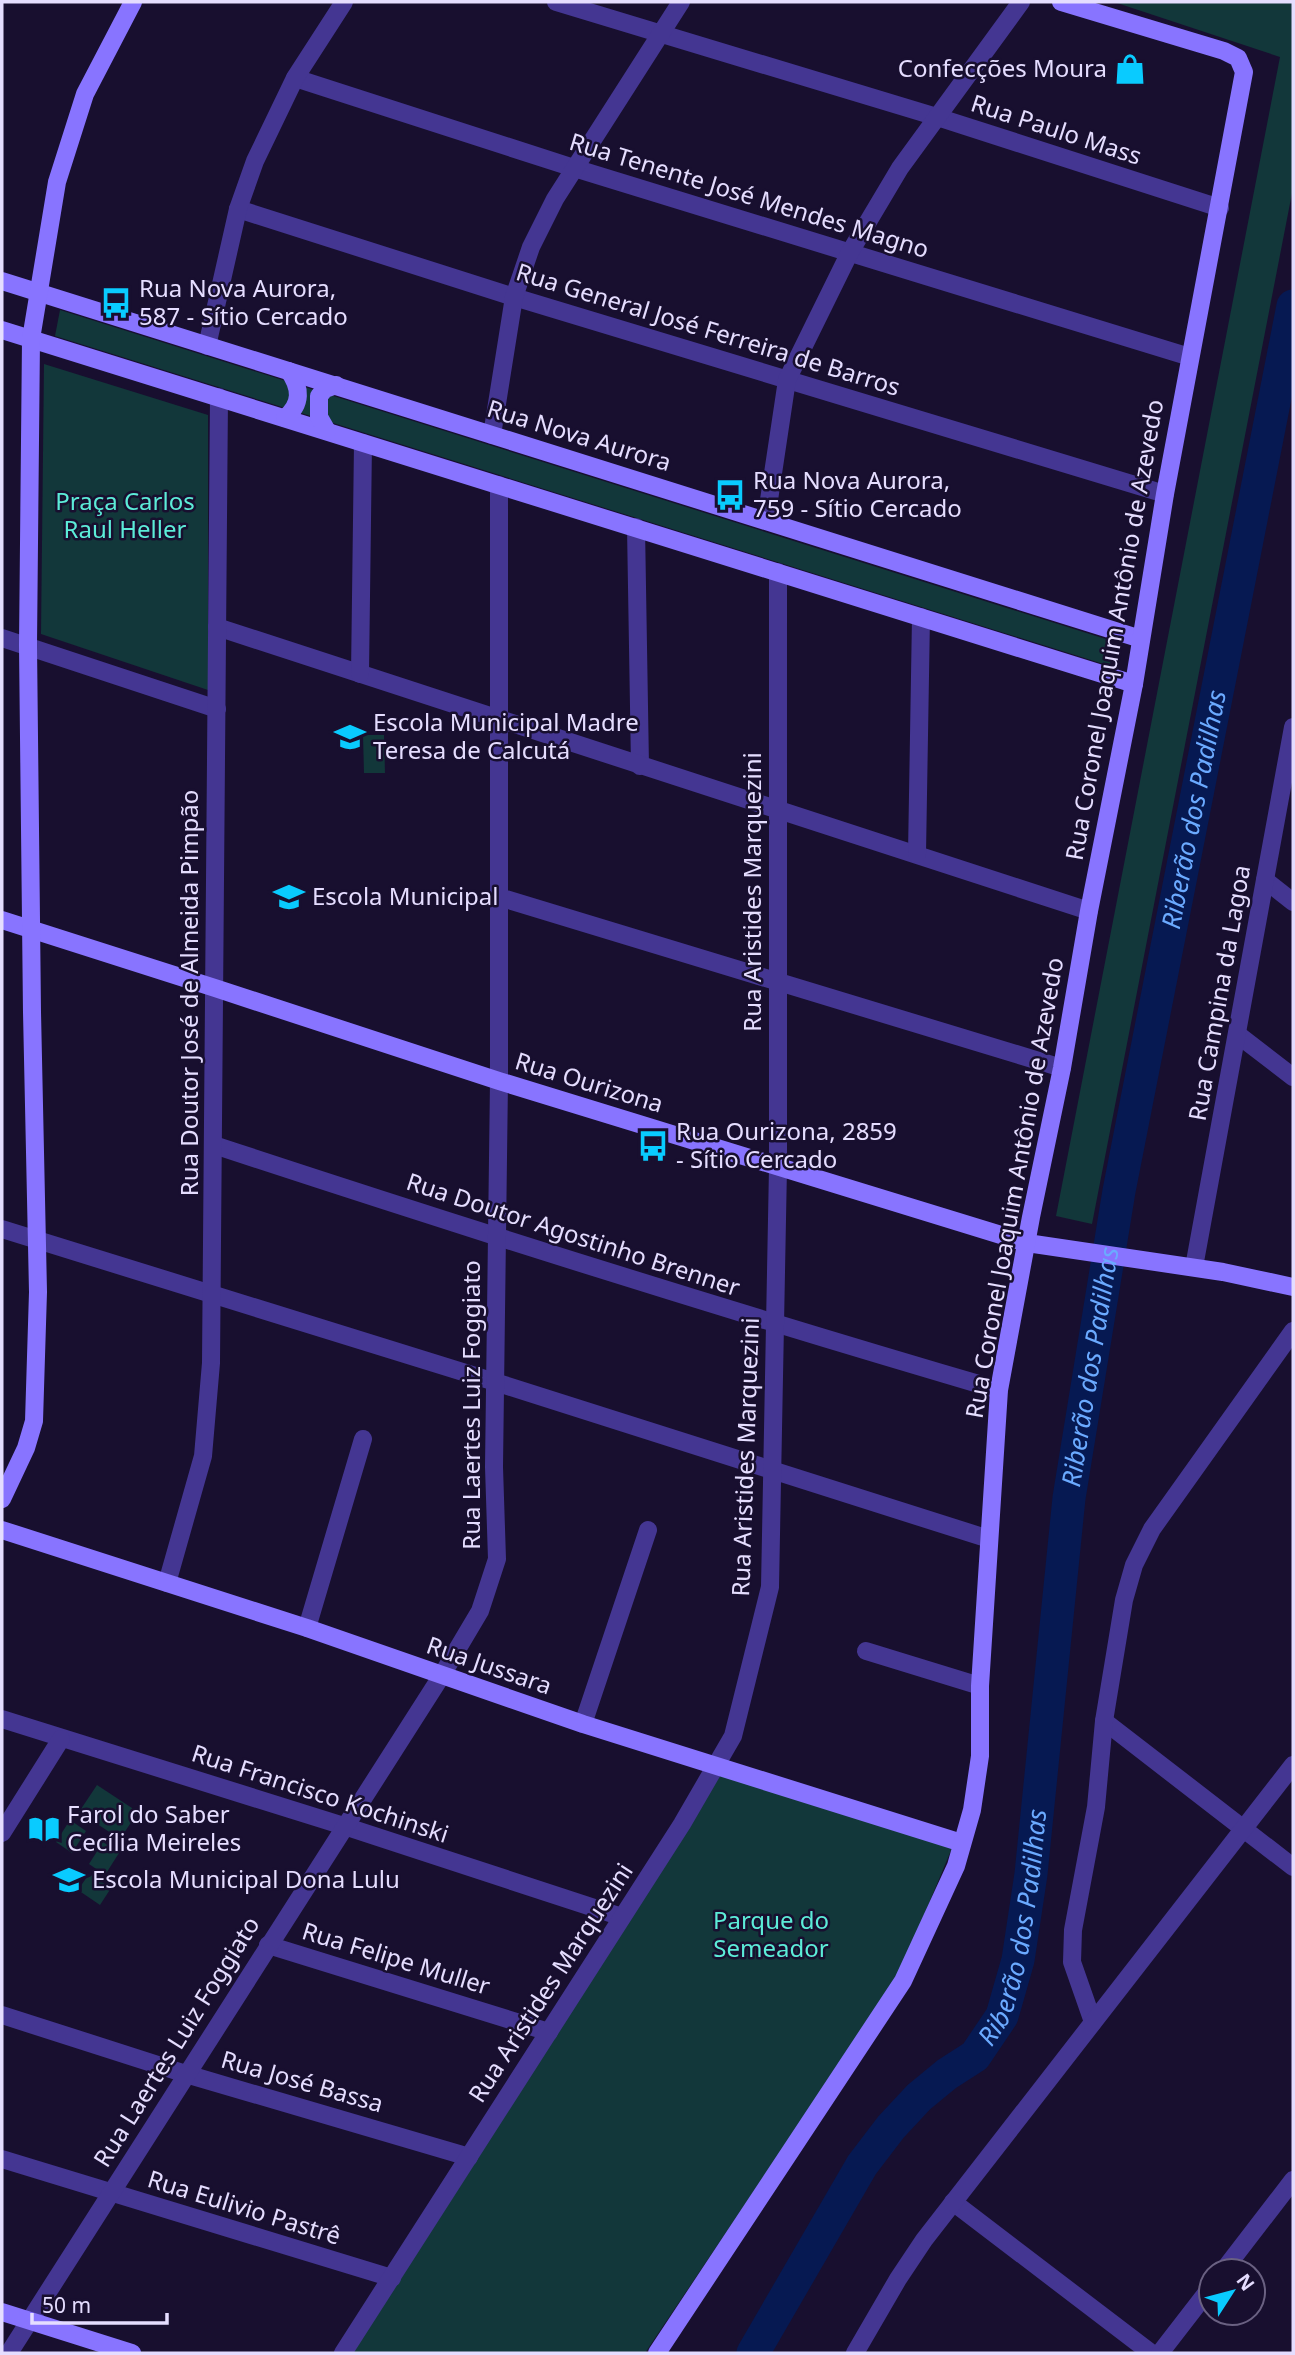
<svg xmlns="http://www.w3.org/2000/svg" width="1295" height="2355" viewBox="0 0 1295 2355" font-family="'Noto Sans',sans-serif">
	<style>
		.green { fill: #12373a }
		.lines { fill: none; stroke-linecap: round; stroke-linejoin: round }
		.river { stroke: #061952; stroke-width: 33 }
		.street { stroke: #443692; stroke-width: 18 }
		.secondary { stroke: #8874ff; stroke-width: 18 }
		.labels { text-anchor: middle; stroke-width: 5; stroke-linejoin: round; paint-order: stroke }
		.poi-label { font-size: 24px; fill: #e5ddff; stroke: #180f2f; text-anchor: start }
		.street-label { font-size: 24px; fill: #e5ddff; stroke: #180f2f }
		.park-label { font-size: 24px; fill: #5cecd8; stroke: #180f2f }
		.water-label { font-size: 26px; font-style: italic; fill: #6baaff; stroke: #180f2f }
	</style>
	<rect width="100%" height="100%" fill="#180f2f"/>
	<g class="green">
		<polygon points="1114,2 1293,2 1293,188 1092,1224 1056,1216 1280,57"/>
		<polygon points="60,310 1112,641 1110,666 55,336"/>
		<polygon points="44,364 208,415 208,690 41,634"/>
		<polygon points="363,735 384,735 385,773 364,773"/>
		<polygon points="721,1774 952,1848 904,1963 888,1991 645,2353 351,2353"/>
		<polygon points="97,1785 138,1812 120,1839 79,1812"/>
		<polygon points="70,1820 86,1831 72,1853 56,1842"/>
		<polygon points="103,1842 119,1853 105,1875 89,1864"/>
		<polygon points="89,1874 111,1888 100,1905 78,1890"/>
	</g>
	<g class="lines">
		<path class="river" id="s1" d="M 753,2353 L 862,2165 L 891,2127 L 919,2097 L 947,2074 L 975,2056 L 1002,2016 L 1018,1960 L 1031,1874 L 1069,1498 L 1119,1191 L 1293,306"/>
		<g class="street">
			<polyline points="556,2 937,117 1220,208"/>
			<polyline points="295,78 574,168 1190,357"/>
			<polyline points="238,209 514,297 1165,494"/>
			<polyline points="207,346 238,209 255,161 295,78 344,2"/>
			<polyline points="492,435 514,297 531,247 555,199 681,2"/>
			<polyline points="766,520 787,380 850,252 900,168 1021,2"/>
			<polyline points="636,527 640,766"/>
			<polyline points="217,627 1089,911"/>
			<polyline points="2,638 217,709"/>
			<polyline points="360,674 363,443"/>
			<polyline points="917,854 921,617"/>
			<polyline points="1265,880 1293,902"/>
			<polyline points="499,897 1062,1068"/>
			<polyline points="1237,1034 1293,1077"/>
			<path d="M 214,1145 C 475,1231 736,1313 999,1390"/>
			<polyline points="2,1229 495,1382 989,1539"/>
			<polyline points="1194,1267 1293,727"/>
			<polyline points="167,1583 203,1456 211,1363 219,397"/>
			<polyline points="307,1628 363,1439"/>
			<polyline points="866,1651 980,1686"/>
			<polyline points="2,1719 344,1826 622,1917"/>
			<polyline points="1104,1721 1293,1867"/>
			<polyline points="583,1724 648,1530"/>
			<polyline points="2,1833 61,1739"/>
			<polyline points="268,1945 549,2032"/>
			<polyline points="2,2015 186,2074 469,2157"/>
			<polyline points="1093,2022 1072,1962 1073,1930 1096,1807 1104,1721 1124,1600 1134,1565 1152,1529 1293,1331"/>
			<polyline points="2,2159 392,2278"/>
			<polyline points="953,2202 1151,2353"/>
			<polyline points="1223,2271 1293,2180"/>
			<polyline points="9,2353 442,1675 480,1611 497,1559 494,1467 499,1081 499,485"/>
			<polyline points="343,2353 682,1824 733,1736 770,1587 778,1167 778,572"/>
			<polyline points="855,2353 898,2279 924,2240 1293,1765"/>
			<polyline points="1160,2353 1211,2287"/>
		</g>
		<g class="secondary">
			<polyline points="2,281 1141,639"/>
			<polyline points="2,330 1134,684"/>
			<path d="M 285,418 C 302,404 301,388 289,371"/>
			<polyline points="327,431 319,417 319,396 325,389 336,385"/>
			<polyline points="2,920 215,988 499,1081 1027,1243 1223,1272 1293,1287"/>
			<polyline points="2,1499 26,1448 34,1421 38,1292 32,1012 28,645 31,339 57,182 85,94 133,2"/>
			<polyline points="2,1530 307,1628 583,1724 962,1843"/>
			<polyline points="2,2312 132,2353"/>
			<polyline points="657,2353 903,1981 956,1866 972,1810 980,1756 980,1686 999,1390 1031,1217 1062,1068 1089,911 1134,684 1165,494 1244,72 1238,58 1224,51 1061,2"/>
		</g>
	</g>
	<defs>
		<symbol id="shop-bare" viewBox="-9 -9 18 18"><path d="M-5-2.5h2.3a2.7 3.5 0 0 1 5.4 0H5L5.5 6h-11ZM-1.5-2.5h3a1.5 2.3 0 0 0-3 0Z" fill="#09cbff" stroke="#180f2f" stroke-width="2.5" paint-order="stroke"/></symbol>
		<symbol id="bus-bare" viewBox="-9 -9 18 18"><path d="M-5-6H5V4H4V6H2V4H-2V6H-4V4H-5ZM-3.5-4V0h7V-4ZM-3.5 1.2v1.5H-2V1.2ZM2 1.2v1.5H3.5V1.2Z" fill="#09cbff" stroke="#180f2f" stroke-width="2.5" paint-order="stroke"/></symbol>
		<symbol id="school-bare" viewBox="-9 -9 18 18"><path d="M0-5L7-2L0 1L-7-2ZM-4 1L0 2.5L4 1V4Q0 6-4 4Z" fill="#09cbff" stroke="#180f2f" stroke-width="2.5" paint-order="stroke"/></symbol>
		<symbol id="library-bare" viewBox="-9 -9 18 18"><path d="M-6-4Q-3-5.5-.7-3.5V5Q-3 3-6 4ZM6-4Q3-5.5 .7-3.5V5Q3 3 6 4Z" fill="#09cbff" stroke="#180f2f" stroke-width="2.5" paint-order="stroke"/></symbol>
	</defs>
	<g fill-rule="evenodd">
		<use href="#shop-bare" x="1108" y="47" width="44" height="44"/>
		<use href="#bus-bare" x="94" y="281" width="44" height="44"/>
		<use href="#bus-bare" x="708" y="473" width="44" height="44"/>
		<use href="#school-bare" x="328" y="715" width="44" height="44"/>
		<use href="#school-bare" x="267" y="875" width="44" height="44"/>
		<use href="#bus-bare" x="631" y="1124" width="44" height="44"/>
		<use href="#library-bare" x="22" y="1807" width="44" height="44"/>
		<use href="#school-bare" x="47" y="1858" width="44" height="44"/>
	</g>
	<g class="labels">
		<g class="poi-label">
			<text x="1107" y="77" text-anchor="end">Confecções Moura</text>
			<text x="139" y="297">Rua Nova Aurora,<tspan x="139" dy="28">587 - Sítio Cercado</tspan></text>
			<text x="753" y="489">Rua Nova Aurora,<tspan x="753" dy="28">759 - Sítio Cercado</tspan></text>
			<text x="373" y="731">Escola Municipal Madre<tspan x="373" dy="28">Teresa de Calcutá</tspan></text>
			<text x="312" y="905">Escola Municipal</text>
			<text x="676" y="1140">Rua Ourizona, 2859<tspan x="676" dy="28">- Sítio Cercado</tspan></text>
			<text x="67" y="1823">Farol do Saber<tspan x="67" dy="28">Cecília Meireles</tspan></text>
			<text x="92" y="1888">Escola Municipal Dona Lulu</text>
		</g>
		<g class="street-label">
			<text transform="translate(1056 130) rotate(18)" y="8">Rua Paulo Mass</text>
			<text transform="translate(749 196) rotate(17)" y="8">Rua Tenente José Mendes Magno</text>
			<text transform="translate(708 330) rotate(17)" y="8">Rua General José Ferreira de Barros</text>
			<text transform="translate(579 436) rotate(17)" y="8">Rua Nova Aurora</text>
			<text transform="translate(1115 630) rotate(-80)" y="8">Rua Coronel Joaquim Antônio de Azevedo</text>
			<text transform="translate(753 892) rotate(-90)" y="8">Rua Aristides Marquezini</text>
			<text transform="translate(190 993) rotate(-90)" y="8">Rua Doutor José de Almeida Pimpão</text>
			<text transform="translate(1220 993) rotate(-80)" y="8">Rua Campina da Lagoa</text>
			<text transform="translate(589 1083) rotate(17)" y="8">Rua Ourizona</text>
			<text transform="translate(1015 1188) rotate(-80)" y="8">Rua Coronel Joaquim Antônio de Azevedo</text>
			<text transform="translate(573 1235) rotate(18)" y="8">Rua Doutor Agostinho Brenner</text>
			<text transform="translate(472 1405) rotate(-90)" y="8">Rua Laertes Luiz Foggiato</text>
			<text transform="translate(746 1457) rotate(-88)" y="8">Rua Aristides Marquezini</text>
			<text transform="translate(489 1666) rotate(19)" y="8">Rua Jussara</text>
			<text transform="translate(320 1794) rotate(18)" y="8">Rua Francisco Kochinski</text>
			<text transform="translate(396 1959) rotate(17)" y="8">Rua Felipe Muller</text>
			<text transform="translate(551 1983) rotate(-57)" y="8">Rua Aristides Marquezini</text>
			<text transform="translate(177 2042) rotate(-58)" y="8">Rua Laertes Luiz Foggiato</text>
			<text transform="translate(302 2082) rotate(16)" y="8">Rua José Bassa</text>
			<text transform="translate(244 2208) rotate(17)" y="8">Rua Eulivio Pastrê</text>
		</g>
		<g class="park-label">
			<text x="125" y="510">Praça Carlos<tspan x="125" dy="28">Raul Heller</tspan></text>
			<text x="771" y="1929">Parque do<tspan x="771" dy="28">Semeador</tspan></text>
		</g>
		<g class="water-label">
			<text dy="9" stroke="none"><textPath href="#s1" startOffset="1647">Riberão dos Padilhas</textPath></text>
			<text dy="9" stroke="none"><textPath href="#s1" startOffset="1080">Riberão dos Padilhas</textPath></text>
			<text dy="9" stroke="none"><textPath href="#s1" startOffset="513">Riberão dos Padilhas</textPath></text>
		</g>
	</g>
	<rect width="1295" height="2355" fill="none" stroke="#e5ddff" stroke-width="7"/>
	<g transform="translate(1232 2292) rotate(54)"><circle r="33" fill="#180f2f" stroke="#6a6182" stroke-width="2"/>
	<path d="M0-5L12 26L0 18L-12 26Z" fill="#09cbff"/>
	<text y="-10" font-size="19" font-weight="bold" text-anchor="middle" fill="#e5ddff">N</text>
	</g>
	<path d="M32 2313v10h135v-10" fill="none" stroke="#e5ddff" stroke-width="3.5"/>
	<text x="42" y="2313" font-size="21" fill="#e5ddff" stroke="#180f2f" stroke-width="5" paint-order="stroke">50 m</text>
</svg>
